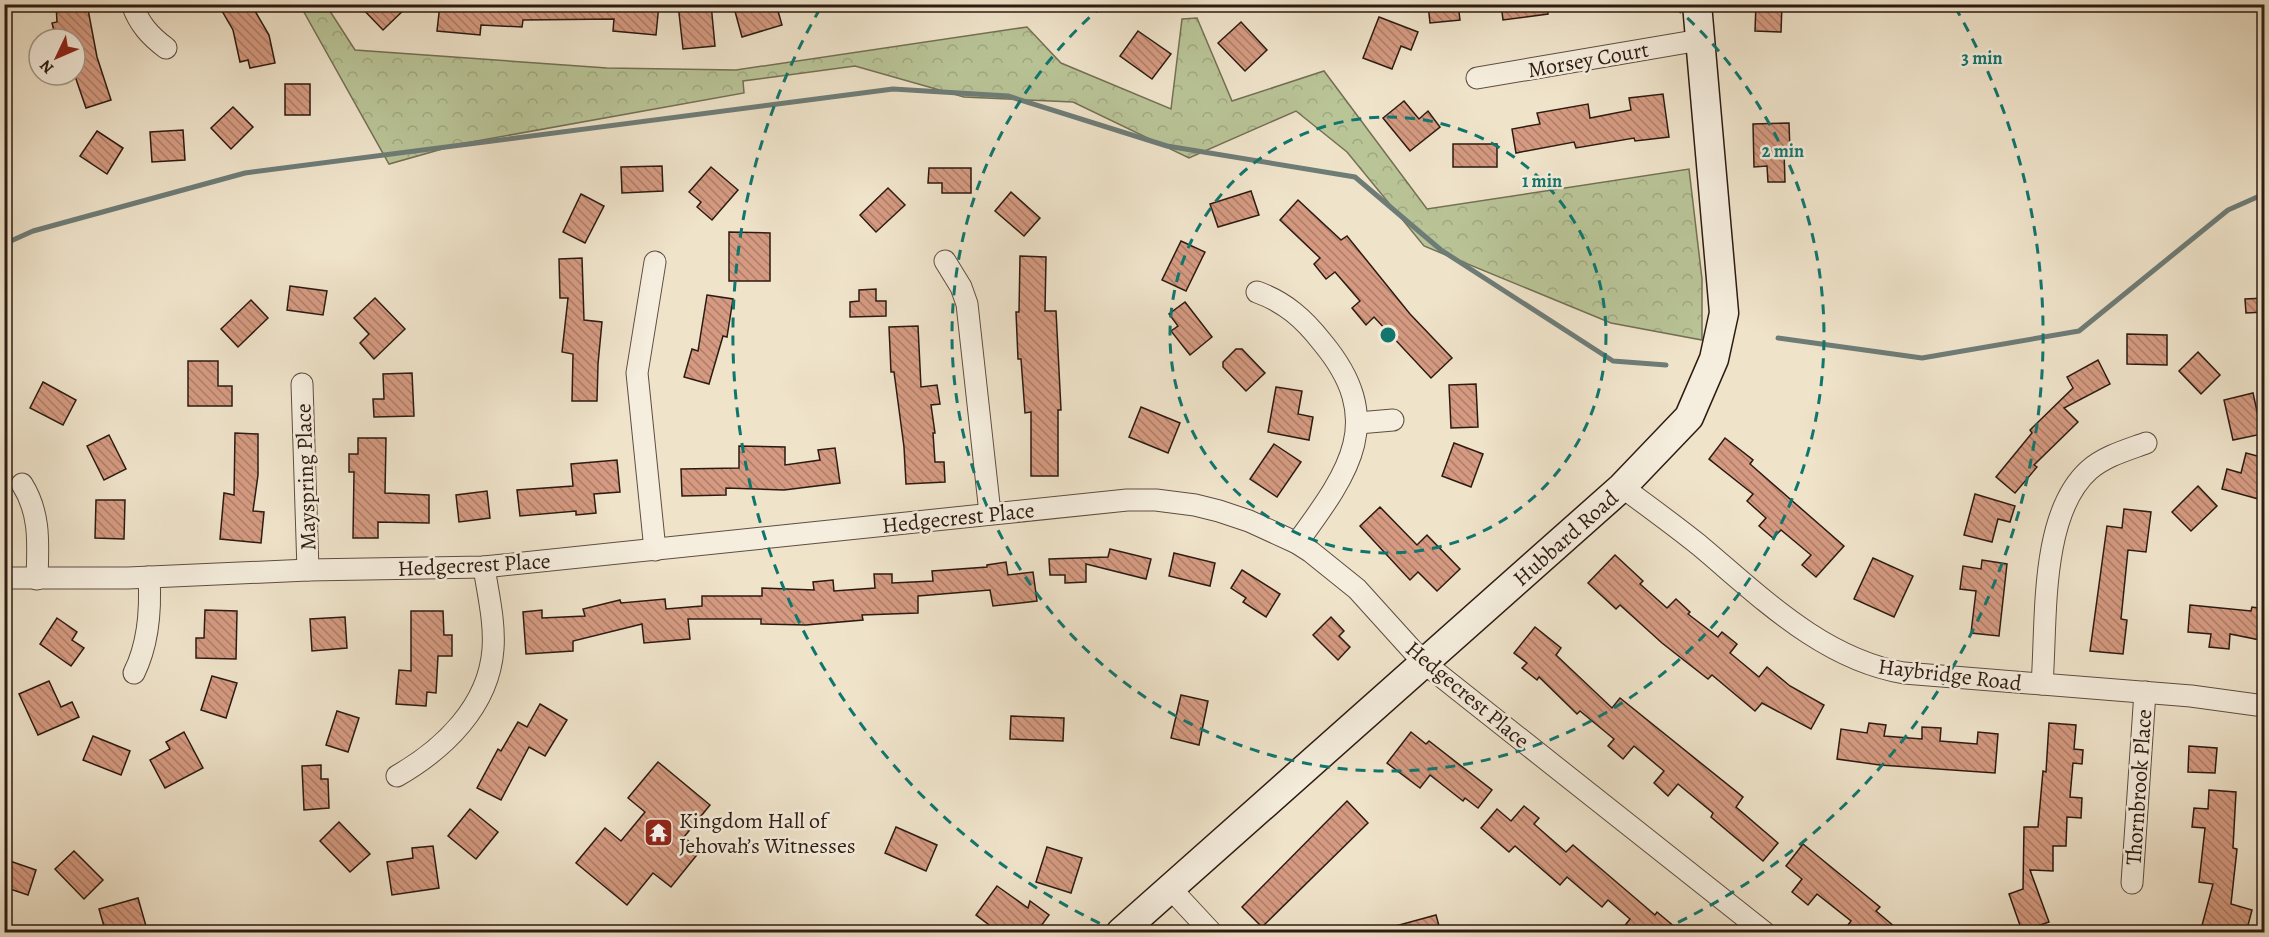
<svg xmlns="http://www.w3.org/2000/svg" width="2269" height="937" viewBox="0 0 2269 937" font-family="Alegreya,serif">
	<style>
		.forest { fill: url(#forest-crowns); stroke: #737054; stroke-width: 1.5 }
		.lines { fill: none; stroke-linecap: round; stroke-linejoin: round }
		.stream { stroke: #6e7c77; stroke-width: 5 }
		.building { fill: url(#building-back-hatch); stroke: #2d1b12; stroke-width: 1.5 }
		.minor-casing { stroke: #5e4d40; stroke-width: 23 }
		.secondary-casing { stroke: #2d1b12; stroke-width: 31 }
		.minor { stroke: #f5eddd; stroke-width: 21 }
		.secondary { stroke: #f5eddd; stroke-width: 28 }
		.ring { fill: none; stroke: #0f766e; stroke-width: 3; stroke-dasharray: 10 8 }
		.labels { text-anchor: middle; stroke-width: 5; stroke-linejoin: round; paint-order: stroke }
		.street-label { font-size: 22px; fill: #2d1b12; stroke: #f5eddd }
		.poi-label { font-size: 22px; fill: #2d1b12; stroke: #f5eddd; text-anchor: start }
		.centre { fill: #0f766e; stroke: #f5eddd; stroke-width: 3 }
		.ring-label { font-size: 18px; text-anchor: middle; font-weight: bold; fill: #0f766e; stroke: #f5eddd; stroke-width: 5; stroke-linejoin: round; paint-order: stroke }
	</style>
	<defs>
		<pattern id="forest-crowns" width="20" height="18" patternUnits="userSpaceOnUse" patternTransform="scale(1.5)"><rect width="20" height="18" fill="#b9c497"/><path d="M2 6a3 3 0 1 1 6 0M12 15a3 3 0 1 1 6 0" fill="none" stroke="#9fa881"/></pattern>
		<pattern id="building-back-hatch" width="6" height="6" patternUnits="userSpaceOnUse" patternTransform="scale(1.5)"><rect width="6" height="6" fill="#d59a81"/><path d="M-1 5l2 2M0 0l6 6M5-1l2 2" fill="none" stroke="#ad7d68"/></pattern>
	</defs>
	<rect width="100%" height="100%" fill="#efe3ca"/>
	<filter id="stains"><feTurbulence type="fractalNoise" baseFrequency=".00333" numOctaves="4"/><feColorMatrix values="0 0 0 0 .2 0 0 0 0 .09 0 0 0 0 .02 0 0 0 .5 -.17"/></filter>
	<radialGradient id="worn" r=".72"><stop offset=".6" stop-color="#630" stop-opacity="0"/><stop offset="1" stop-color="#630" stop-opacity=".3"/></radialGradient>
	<polygon class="forest" points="300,5 326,5 355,50 607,68 736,70 1027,27 1061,63 1171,109 1182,19 1197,18 1232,101 1324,71 1427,209 1689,169 1702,279 1702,340 1611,323 1424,246 1347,152 1296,111 1189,158 1073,102 964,97 855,66 743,81 744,93 460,144 389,164"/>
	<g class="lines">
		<g class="stream">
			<polyline points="4,244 33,231 245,173 893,89 1008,96 1167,146 1355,177 1441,250 1613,361 1666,365"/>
			<polyline points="1778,338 1922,358 2079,331 2228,210 2264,194"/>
		</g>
	</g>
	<g class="building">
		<polygon points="56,4 87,4 97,57 111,100 86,108 75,76 75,39 56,39 52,23 57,22"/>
		<polygon points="218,4 251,4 269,35 275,63 250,68 248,60 240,62 233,30"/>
		<polygon points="358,4 410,4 383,30"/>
		<polygon points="440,4 659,4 656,35 613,31 614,19 523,20 522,27 481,25 480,35 437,31"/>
		<polygon points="678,4 711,4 715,46 683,49"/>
		<polygon points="733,4 776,4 782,25 742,37"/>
		<polygon points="1428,4 1458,4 1460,20 1430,23"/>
		<polygon points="1501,4 1547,4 1548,14 1503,20"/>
		<polygon points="1756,4 1782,4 1781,32 1755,31"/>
		<polygon points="1379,17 1418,32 1411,50 1401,46 1392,69 1363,58"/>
		<polygon points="1241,22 1267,50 1245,71 1218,43"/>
		<polygon points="1138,31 1171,54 1152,79 1120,56"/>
		<rect x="285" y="84" width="25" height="31"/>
		<polygon points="1663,94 1669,137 1635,141 1634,138 1576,148 1574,142 1516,153 1512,129 1540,124 1537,113 1588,104 1590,118 1631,110 1629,98"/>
		<polygon points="1404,101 1419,119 1428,111 1440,127 1410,151 1383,118"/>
		<polygon points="233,107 253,127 231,149 211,128"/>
		<polygon points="1789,123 1790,151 1784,151 1785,182 1768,182 1767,166 1754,167 1753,124"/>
		<polygon points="183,130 185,160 152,162 150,132"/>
		<polygon points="97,131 123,148 107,174 80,156"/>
		<rect x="1453" y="144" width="44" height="23"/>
		<polygon points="662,166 663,191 622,193 621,167"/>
		<polygon points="711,167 738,190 712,220 697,207 701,202 689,192"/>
		<polygon points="929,168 971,168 971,193 942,193 942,183 928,183"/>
		<polygon points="888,188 905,205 876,232 860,215"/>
		<polygon points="1251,191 1259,215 1218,227 1210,204"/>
		<polygon points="1011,192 1040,218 1024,236 995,211"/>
		<polygon points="581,194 604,206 585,243 563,232"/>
		<polygon points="1298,200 1341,240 1347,236 1410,314 1452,358 1431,378 1374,317 1366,325 1352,308 1360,301 1335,272 1326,279 1314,264 1320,258 1280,220"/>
		<polygon points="729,232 770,233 770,281 729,281"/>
		<polygon points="1181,241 1205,252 1186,291 1162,280"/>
		<polygon points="1020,256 1046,257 1045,311 1056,311 1061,410 1058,410 1058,476 1031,476 1031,412 1025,413 1021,359 1018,359 1016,312 1019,312"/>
		<polygon points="582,258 584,320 602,322 598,364 597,401 572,401 573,354 562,352 568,298 560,298 559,259"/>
		<polygon points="290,286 327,291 323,315 287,310"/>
		<polygon points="876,289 876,301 886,301 886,316 850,317 850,302 859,301 859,290"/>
		<polygon points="707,295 733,299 727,337 723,336 709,384 684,377 692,349 698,351"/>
		<polygon points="375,298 405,329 374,359 360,343 369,334 354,318"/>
		<polygon points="2265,298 2265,312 2246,313 2245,299"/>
		<polygon points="251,300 268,318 238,347 221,329"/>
		<polygon points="1185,302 1212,337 1190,355 1171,331 1178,326 1169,314"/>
		<polygon points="918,326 921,387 937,385 940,404 931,405 935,433 933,433 935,462 944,462 945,482 906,484 904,447 894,372 891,372 889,327"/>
		<polygon points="2127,334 2167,335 2167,365 2127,364"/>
		<polygon points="1236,349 1242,349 1265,373 1246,391 1223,367 1223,362"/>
		<polygon points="2198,352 2220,375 2201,394 2179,371"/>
		<polygon points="2098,360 2110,384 2064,408 2078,422 2034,465 2037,467 2015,493 1996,477 2032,433 2030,430 2073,388 2067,377"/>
		<polygon points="188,361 218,361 218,386 232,386 232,406 188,406"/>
		<polygon points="412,373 414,416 374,417 373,399 384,399 383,374"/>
		<polygon points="43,382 76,400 63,425 30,408"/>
		<polygon points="1476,384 1478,427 1451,428 1449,385"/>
		<polygon points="1276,387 1302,391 1298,414 1313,417 1309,440 1268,432"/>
		<polygon points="2253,393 2262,434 2233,440 2224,400"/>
		<polygon points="1141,407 1180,423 1168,453 1129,437"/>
		<polygon points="235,433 258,434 258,475 253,511 264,512 261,543 220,539 224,493 234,495"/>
		<polygon points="109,435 126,469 104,480 87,446"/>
		<polygon points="358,438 386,438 385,493 429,495 429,523 378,522 378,538 353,538 354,472 349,472 349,454 358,454"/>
		<polygon points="1725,438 1753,460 1750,464 1844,546 1816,577 1802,565 1811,555 1781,530 1773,538 1759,526 1766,518 1747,501 1753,494 1709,459"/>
		<polygon points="1454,443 1483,454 1471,487 1442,476"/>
		<polygon points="1274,444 1301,462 1277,497 1250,479"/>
		<polygon points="739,446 785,447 785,465 820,460 818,450 835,448 840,483 784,490 726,488 726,495 682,496 681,469 739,468"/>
		<polygon points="2246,453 2265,458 2265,491 2262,500 2222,489 2227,469 2241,473"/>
		<polygon points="617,460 620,492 594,494 596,513 576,515 576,511 520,516 517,490 573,486 571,464"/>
		<polygon points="2198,486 2217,506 2191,531 2172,512"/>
		<polygon points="487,491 490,518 459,522 456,495"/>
		<polygon points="1975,494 2015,506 2010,522 1998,519 1992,542 1964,535"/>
		<polygon points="96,500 125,500 124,539 95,538"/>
		<polygon points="1380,507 1417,545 1427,535 1460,569 1437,591 1418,572 1410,580 1360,526"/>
		<polygon points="2124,509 2151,512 2146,552 2128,550 2121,619 2127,620 2123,654 2090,651 2107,526 2122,528"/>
		<polygon points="1110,549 1151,559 1146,579 1086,564 1086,582 1065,583 1065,575 1050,575 1049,559 1108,557"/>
		<polygon points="1174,553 1215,563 1210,586 1169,576"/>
		<polygon points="1615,555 1643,581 1640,584 1667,608 1676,599 1690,612 1688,614 1718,637 1722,632 1737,644 1730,653 1759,677 1767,667 1790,686 1824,705 1811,729 1762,703 1755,711 1712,675 1708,679 1662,643 1620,605 1616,609 1588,583"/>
		<polygon points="1873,558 1913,576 1894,617 1854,599"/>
		<polygon points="1982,560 2007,564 1999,636 1971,633 1976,591 1960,589 1963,566 1981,569"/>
		<polygon points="1006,562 1008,575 1033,572 1037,601 993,606 990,590 918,596 918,613 862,615 863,620 806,625 761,624 761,619 688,619 690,639 644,643 642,624 573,641 573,651 526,654 523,612 542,610 542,618 585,616 583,609 620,600 621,603 665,599 666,609 702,606 702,596 762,596 762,588 814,590 813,582 833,580 834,591 875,588 874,574 892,574 892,583 933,581 932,571 987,567 987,565"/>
		<polygon points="1242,570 1280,594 1266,617 1243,602 1246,598 1231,588"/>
		<polygon points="2190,605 2251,611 2252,607 2265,609 2265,641 2230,634 2229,649 2209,647 2211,634 2188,632"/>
		<polygon points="205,610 237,611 236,659 196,658 196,638 204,638"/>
		<polygon points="411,611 443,611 444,635 452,635 452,656 438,656 436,693 427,692 426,706 396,704 399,670 411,671"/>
		<polygon points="345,617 347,648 312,651 310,619"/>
		<polygon points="1331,617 1344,631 1339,636 1350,647 1338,660 1313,635"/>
		<polygon points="57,618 77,632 72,640 84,648 71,666 40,644"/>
		<polygon points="1535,627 1561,648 1556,655 1612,708 1620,698 1743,797 1736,807 1778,843 1763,861 1711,817 1713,813 1678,784 1668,796 1654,783 1664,771 1634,746 1623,759 1608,746 1614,739 1580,711 1577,714 1539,677 1537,680 1522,668 1527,663 1514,653"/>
		<polygon points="212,676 237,683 226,718 201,710"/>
		<polygon points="49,681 61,707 72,702 79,717 38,735 19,694"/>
		<polygon points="1181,695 1208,701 1199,745 1171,738"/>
		<polygon points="540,704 567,720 545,756 529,747 501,800 477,788 498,749 501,751 518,722 527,727"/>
		<polygon points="337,711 359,718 348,752 326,745"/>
		<polygon points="1011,716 1064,718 1063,741 1010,739"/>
		<polygon points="1869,723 1886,725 1884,736 1922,739 1922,727 1941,728 1940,741 1977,744 1978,732 1998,734 1995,773 1880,765 1837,759 1841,729 1867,733"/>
		<polygon points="2049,723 2076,725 2074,749 2083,750 2082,764 2073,763 2070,797 2082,798 2081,818 2067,817 2066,846 2053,846 2053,871 2030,870 2049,922 2022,931 2009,894 2023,889 2024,827 2038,827 2043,771 2046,772"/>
		<polygon points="184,732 203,768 165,788 150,760 170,749 166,742"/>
		<polygon points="1411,732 1426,744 1429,741 1492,790 1478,808 1465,798 1463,801 1430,775 1420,788 1387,763"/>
		<polygon points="93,736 130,751 121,775 83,760"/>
		<polygon points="2189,746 2217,748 2215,773 2188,772"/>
		<polygon points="658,762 710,805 684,837 700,851 671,887 653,873 627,905 576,863 605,828 621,841 645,812 628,798"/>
		<polygon points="321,765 321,779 328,779 329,808 304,810 302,766"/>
		<polygon points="2209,790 2236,792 2233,848 2237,849 2231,904 2252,910 2246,933 2226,929 2225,933 2214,933 2201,929 2213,884 2199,882 2205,828 2192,827 2194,808 2208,809"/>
		<polygon points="1347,801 1368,823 1262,927 1242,907"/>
		<polygon points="1524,806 1539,818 1534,824 1566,852 1573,845 1655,915 1657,912 1682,933 1619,933 1630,919 1608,900 1602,907 1567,877 1560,885 1515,846 1509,852 1481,828 1497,809 1511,821"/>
		<polygon points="470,809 498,832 476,859 448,836"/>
		<polygon points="339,822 370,854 350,872 320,841"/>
		<polygon points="896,827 937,845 926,871 885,853"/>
		<polygon points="1803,844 1880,907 1876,911 1902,933 1842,933 1851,921 1817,894 1808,905 1792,892 1802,879 1786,866"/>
		<polygon points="433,846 439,888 392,895 387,862 413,858 412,848"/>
		<polygon points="1047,847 1082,858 1071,893 1036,882"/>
		<polygon points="74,851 103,880 84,899 55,869"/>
		<polygon points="4,859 36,870 28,895 4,887"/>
		<polygon points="997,886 1028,908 1030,901 1049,915 1036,933 1000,933 976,915"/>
		<polygon points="138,898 148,933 106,933 99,909"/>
		<polygon points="1436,915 1441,933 1388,933 1388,928"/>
	</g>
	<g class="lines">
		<defs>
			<g id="minor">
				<path d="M 132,4 C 139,24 150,36 166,48"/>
				<polyline points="1477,78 1700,40"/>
				<polyline points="945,261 961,287 967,304 990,513"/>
				<polyline points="655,262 637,373 655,550"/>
				<path d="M 1257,292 C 1285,302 1304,319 1322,342 C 1388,421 1348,473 1297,543"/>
				<polyline points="302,384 308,570"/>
				<polyline points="1358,423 1393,420"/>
				<path d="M 22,484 C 41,514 38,545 37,579"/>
				<path d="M 1622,487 C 1648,506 1674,525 1699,545 C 1761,597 1822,659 1904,673 L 2191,696 L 2264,706"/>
				<polyline points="4,578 128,578 308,570 484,567 1127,500 1156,500 1195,505 1219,511 1249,521 1297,543 1311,552 1357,589 1423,662 1764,932"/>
				<path d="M 134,673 C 149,643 151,610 149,577"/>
				<path d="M 2042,684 C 2047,622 2039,515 2089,470 C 2105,456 2127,450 2146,443"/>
				<path d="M 397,776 C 444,749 489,706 493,649 C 495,622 488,594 484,567"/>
				<polyline points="2132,883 2145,692"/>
				<polyline points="1171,889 1211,932"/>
			</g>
			<g id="secondary">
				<path id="s1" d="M 1121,932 L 1622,487 L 1689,417 L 1714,359 L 1724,313 L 1697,4"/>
			</g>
		</defs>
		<use href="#minor" class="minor-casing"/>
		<use href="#secondary" class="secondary-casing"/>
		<use href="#minor" class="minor"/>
		<use href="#secondary" class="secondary"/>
	</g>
	<g class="ring">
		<circle cx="1388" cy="335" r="218"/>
		<path d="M1674 6A436 436 0 1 1 1102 6"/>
		<path d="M1116 931A655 655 0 0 1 821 7M1955 7A655 655 0 0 1 1660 931"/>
	</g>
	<defs>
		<symbol id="temple-square" viewBox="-11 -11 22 22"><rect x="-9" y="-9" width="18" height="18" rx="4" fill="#8f2418" stroke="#f5eddd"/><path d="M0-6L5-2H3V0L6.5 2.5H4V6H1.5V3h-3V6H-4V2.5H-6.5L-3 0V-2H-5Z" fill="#fff"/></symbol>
	</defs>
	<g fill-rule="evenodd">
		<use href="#temple-square" x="642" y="816" width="33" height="33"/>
	</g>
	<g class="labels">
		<g class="street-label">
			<text transform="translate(1588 59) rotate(-10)" y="8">Morsey Court</text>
			<text transform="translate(305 477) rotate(-92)" y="8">Mayspring Place</text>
			<text transform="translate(958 517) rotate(-6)" y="8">Hedgecrest Place</text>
			<text dy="8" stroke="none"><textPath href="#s1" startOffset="594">Hubbard Road</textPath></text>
			<text transform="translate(474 564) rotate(-3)" y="8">Hedgecrest Place</text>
			<text transform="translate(1950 674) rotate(7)" y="8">Haybridge Road</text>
			<text transform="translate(1468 694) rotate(40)" y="8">Hedgecrest Place</text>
			<text transform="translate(2138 787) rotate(-86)" y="8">Thornbrook Place</text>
		</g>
		<g class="poi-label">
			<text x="679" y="828">Kingdom Hall of<tspan x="679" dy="25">Jehovah’s Witnesses</tspan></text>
		</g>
	</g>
	<circle cx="1388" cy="335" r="9" class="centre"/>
	<g class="ring-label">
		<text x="1982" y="64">3 min</text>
		<text x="1783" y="157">2 min</text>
		<text x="1542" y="187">1 min</text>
	</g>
	<rect width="2269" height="937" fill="none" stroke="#efe3ca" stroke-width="24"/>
	<rect x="6" y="6" width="2257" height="925" fill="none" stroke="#2d1b12" stroke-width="3"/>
	<rect x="12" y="12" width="2245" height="913" fill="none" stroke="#2d1b12" stroke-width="1.5"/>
	<g transform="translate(57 57) rotate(226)"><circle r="28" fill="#f5eddd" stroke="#a5998c" stroke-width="1.5"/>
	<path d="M0-4.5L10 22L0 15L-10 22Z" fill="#8f2418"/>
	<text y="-9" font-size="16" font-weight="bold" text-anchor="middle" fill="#2d1b12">N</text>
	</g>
	<rect width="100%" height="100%" filter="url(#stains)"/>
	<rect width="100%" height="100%" fill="url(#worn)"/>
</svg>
